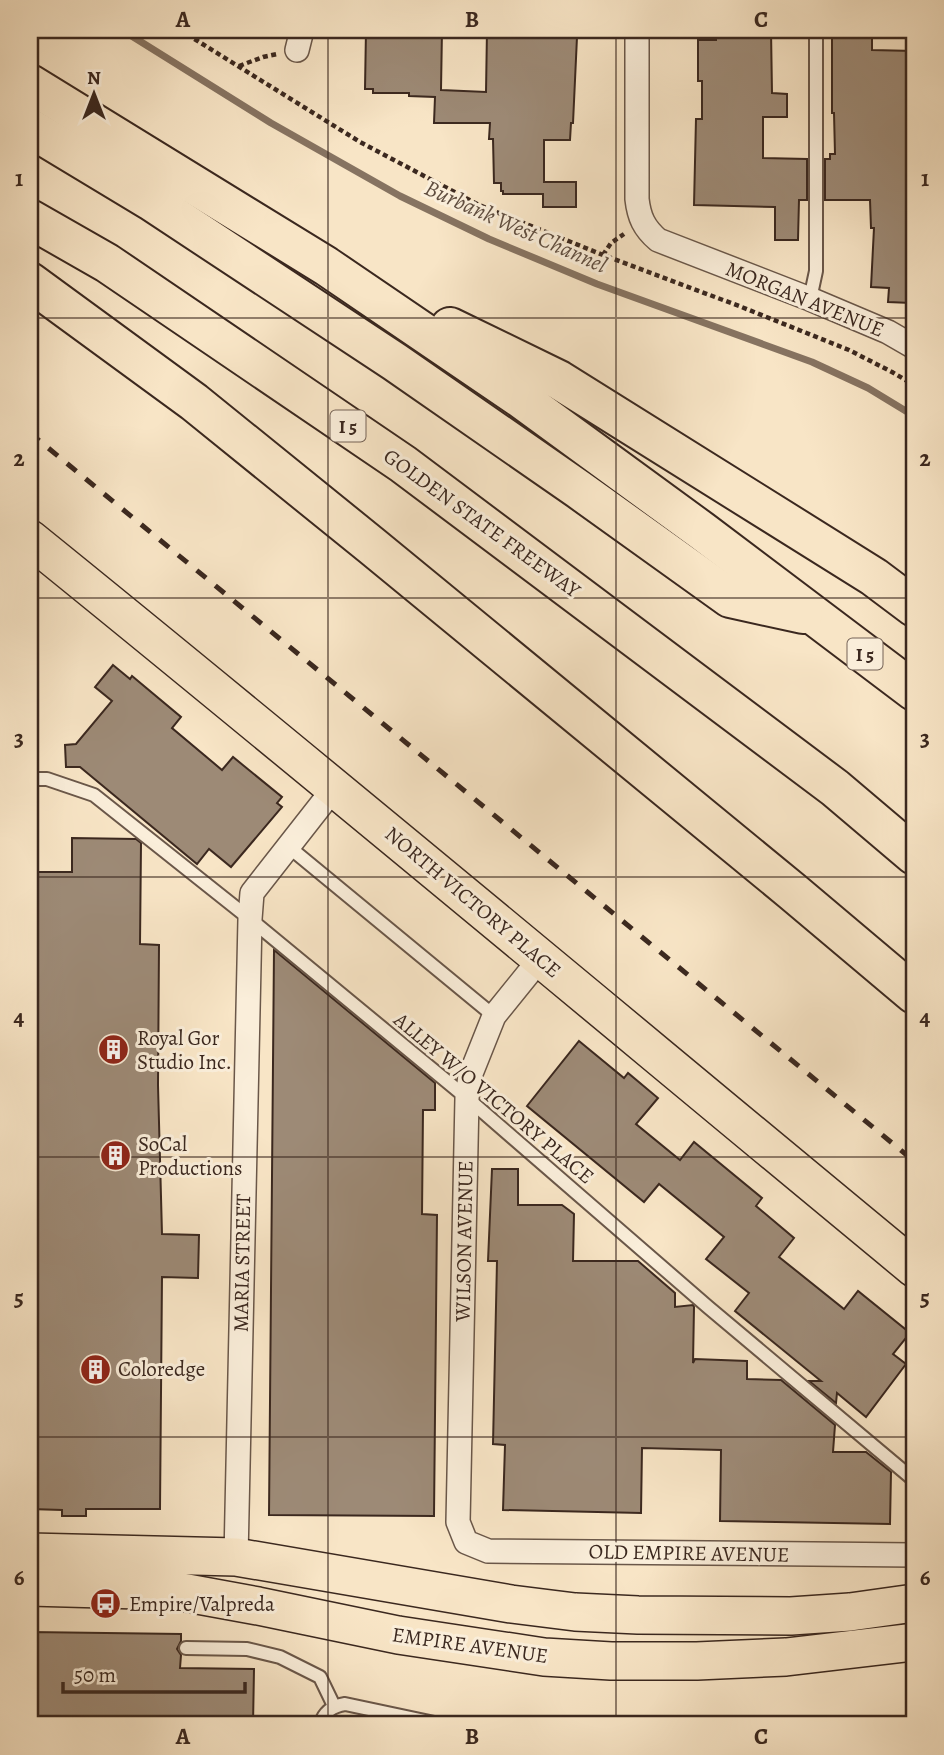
<svg xmlns="http://www.w3.org/2000/svg" width="944" height="1755" viewBox="0 0 944 1755" font-family="Alegreya,serif">
	<style>
		.lines { fill: none; stroke-linecap: round; stroke-linejoin: round }
		.stream { stroke: #867361; stroke-width: 7 }
		.building { fill: #9d8a76; stroke: #3b281f; stroke-width: 2 }
		.lane-casing { stroke: #6a5749; stroke-width: 16 }
		.street-casing { stroke: #6a5749; stroke-width: 26 }
		.primary-casing { stroke: #3b281f; stroke-width: 40 }
		.highway-casing { stroke: #3b281f; stroke-width: 42 }
		.path { stroke: #3b281f; stroke-width: 4.5; stroke-dasharray: 5 3.5; stroke-linecap: butt }
		.lane { stroke: #faeeda; stroke-width: 12 }
		.street { stroke: #faeeda; stroke-width: 23 }
		.primary { stroke: #f8e5c6; stroke-width: 37 }
		.highway { stroke: #f8e5c6; stroke-width: 38 }
		.rail { stroke: #3b281f; stroke-width: 5; stroke-dasharray: 12 12; stroke-linecap: butt }
		.grid { fill: none; stroke: #3b281f; stroke-width: 2; stroke-opacity: 0.55 }
		.labels { text-anchor: middle; stroke-width: 6; stroke-linejoin: round; paint-order: stroke }
		.shield { fill: #faeeda; stroke: #746357; stroke-width: 2 }
		.shield-label { font-size: 19px; font-weight: bold; fill: #3b281f }
		.street-label { font-size: 21px; fill: #3b281f; stroke: #faeeda }
		.poi-label { font-size: 21px; fill: #3b281f; stroke: #faeeda; text-anchor: start }
		.water-label { font-size: 23px; font-style: italic; fill: #604e40; stroke: #faeeda }
		.neatline { fill: none; stroke: #3b281f; stroke-width: 2.5 }
		.grid-label { font-size: 23px; text-anchor: middle; font-weight: bold; fill: #3b281f }
	</style>
	<rect width="100%" height="100%" fill="#f8e5c6"/>
	<filter id="stains"><feTurbulence type="fractalNoise" baseFrequency=".00286" numOctaves="4"/><feColorMatrix values="0 0 0 0 .2 0 0 0 0 .09 0 0 0 0 .02 0 0 0 .5 -.17"/></filter>
	<radialGradient id="worn" r=".72"><stop offset=".6" stop-color="#630" stop-opacity="0"/><stop offset="1" stop-color="#630" stop-opacity=".3"/></radialGradient>
	<g class="lines">
		<polyline class="stream" points="122,30 271,123 400,196 489,239 597,284 812,362 868,388 914,416"/>
	</g>
	<g class="building">
		<polygon points="366,30 442,30 441,90 486,92 487,30 523,30 523,36 577,37 573,123 571,123 570,140 544,140 544,182 576,182 576,207 543,207 543,194 503,194 503,191 501,191 501,183 494,183 493,139 489,139 490,123 434,123 435,97 409,96 409,93 373,93 373,89 365,89"/>
		<polygon points="716,30 771,30 772,93 787,94 787,117 763,117 763,158 807,159 807,200 799,200 798,240 775,240 775,207 694,205 696,119 702,119 702,81 698,81 698,40 716,40"/>
		<polygon points="832,30 872,30 872,50 914,51 914,301 911,301 911,303 888,302 889,288 871,287 874,228 871,228 870,200 825,200 825,159 830,159 830,154 835,154 834,113 832,113"/>
		<polygon points="113,665 130,679 132,676 181,717 172,728 222,770 233,757 282,797 277,803 282,807 231,867 209,849 197,864 80,767 66,767 65,745 76,744 112,701 95,687"/>
		<polygon points="72,838 136,839 141,843 140,944 159,945 158,1085 162,1234 199,1235 198,1278 162,1277 160,1509 86,1509 86,1516 62,1516 62,1510 30,1509 30,872 72,872"/>
		<polygon points="274,950 435,1083 435,1110 423,1110 422,1214 437,1215 434,1516 269,1515"/>
		<polygon points="579,1041 624,1078 628,1073 658,1098 636,1124 680,1160 694,1142 762,1198 756,1206 794,1238 779,1257 844,1309 858,1291 910,1333 893,1354 906,1364 866,1417 837,1393 836,1403 809,1381 821,1381 735,1311 749,1293 706,1259 724,1237 659,1184 644,1202 527,1106"/>
		<polygon points="492,1169 518,1169 518,1205 562,1205 574,1214 573,1261 638,1261 675,1293 675,1307 693,1305 694,1307 693,1363 695,1359 747,1361 747,1379 781,1380 835,1425 833,1452 866,1452 891,1472 890,1524 720,1521 721,1450 642,1448 641,1513 503,1510 505,1445 493,1444 497,1261 488,1261"/>
		<polygon points="30,1632 181,1634 181,1641 177,1649 181,1655 180,1668 254,1669 253,1725 30,1725"/>
	</g>
	<g class="lines">
		<defs>
			<g id="lane">
				<polyline points="810,299 816,271 816,30"/>
				<polyline points="30,779 47,779 94,795 250,919 467,1098 708,1307 914,1480"/>
				<polyline points="289,847 494,1016"/>
				<polyline points="186,1648 247,1649 280,1657 320,1677 334,1706"/>
				<path d="M 320,1725 C 324,1712 332,1706 345,1704 L 444,1725"/>
			</g>
			<g id="street">
				<path d="M 637,30 L 637,199 C 639,217 644,228 658,240 L 810,299 L 888,332 L 914,347"/>
				<polyline points="297,50 302,30"/>
				<polyline points="540,959 494,1016 470,1076 467,1098 458,1522 466,1542 488,1551 914,1555"/>
				<polyline points="236,1557 250,919 252,893 335,787"/>
			</g>
			<g id="primary">
				<path d="M 30,539 C 327,779 620,1025 914,1268"/>
				<polyline points="30,1552 236,1557 511,1604 575,1612 638,1615 791,1616 850,1612 914,1603"/>
				<polyline points="30,1587 176,1591 258,1606 398,1635 544,1657 611,1661 697,1661 786,1657 914,1642"/>
			</g>
			<g id="highway">
				<polyline points="30,84 326,266 520,398 702,531 914,691"/>
				<polyline points="30,128 151,201 395,362 578,489 730,598 803,614"/>
				<polyline points="30,219 107,263 403,464 835,788 914,855"/>
				<polyline points="30,282 194,402 372,546 793,892 914,994"/>
				<polyline points="450,327 559,380 874,577 914,607"/>
			</g>
		</defs>
		<use href="#lane" class="lane-casing"/>
		<use href="#street" class="street-casing"/>
		<use href="#primary" class="primary-casing"/>
		<use href="#highway" class="highway-casing"/>
		<g class="path">
			<polyline points="180,30 360,142 479,205 603,255 739,306 849,350 892,372 914,385"/>
			<polyline points="239,66 263,57 277,54"/>
			<polyline points="603,255 611,243 624,234"/>
		</g>
		<use href="#lane" class="lane"/>
		<use href="#street" class="street"/>
		<use href="#primary" class="primary"/>
		<use href="#highway" class="highway"/>
		<polyline class="rail" points="30,433 914,1161"/>
	</g>
	<path class="grid" d="M 328,30 L 328,1725M 616,30 L 616,1725M 30,318 L 914,318M 30,598 L 914,598M 30,877 L 914,877M 30,1157 L 914,1157M 30,1437 L 914,1437"/>
	<defs>
		<symbol id="building-disc" viewBox="-11 -11 22 22"><circle r="9.5" fill="#8f2418" stroke="#faeeda"/><path d="M-4-6H4V6H1V3H-1V6H-4ZM-2.5-4.3h1.7v1.8h-1.7ZM.8-4.3h1.7v1.8H.8ZM-2.5-1h1.7V.8h-1.7ZM.8-1h1.7V.8H.8Z" fill="#fff"/></symbol>
		<symbol id="bus-disc" viewBox="-11 -11 22 22"><circle r="9.5" fill="#8f2418" stroke="#faeeda"/><path d="M-5-6H5V4H4V6H2V4H-2V6H-4V4H-5ZM-3.5-4V0h7V-4ZM-3.5 1.2v1.5H-2V1.2ZM2 1.2v1.5H3.5V1.2Z" fill="#fff"/></symbol>
	</defs>
	<g fill-rule="evenodd">
		<use href="#building-disc" x="96" y="1032" width="35" height="35"/>
		<use href="#building-disc" x="98" y="1138" width="35" height="35"/>
		<use href="#building-disc" x="78" y="1352" width="35" height="35"/>
		<use href="#bus-disc" x="88" y="1586" width="35" height="35"/>
	</g>
	<g class="labels">
		<g class="shield">
			<rect x="330.5" y="410.5" width="35" height="31" rx="5"/>
			<rect x="847.5" y="638.5" width="35" height="31" rx="5"/>
		</g>
		<g class="shield-label">
			<text x="348" y="433">I 5</text>
			<text x="865" y="661">I 5</text>
		</g>
		<g class="street-label">
			<text transform="translate(805 299) rotate(22)" y="7">MORGAN AVENUE</text>
			<text transform="translate(482 523) rotate(36)" y="7">GOLDEN STATE FREEWAY</text>
			<text transform="translate(473 902) rotate(40)" y="7">NORTH VICTORY PLACE</text>
			<text transform="translate(494 1098) rotate(40)" y="7">ALLEY W/O VICTORY PLACE</text>
			<text transform="translate(464 1241) rotate(-89)" y="7">WILSON AVENUE</text>
			<text transform="translate(242 1263) rotate(-89)" y="7">MARIA STREET</text>
			<text transform="translate(689 1553) rotate(1)" y="7">OLD EMPIRE AVENUE</text>
			<text transform="translate(470 1645) rotate(8)" y="7">EMPIRE AVENUE</text>
		</g>
		<g class="poi-label">
			<text x="137" y="1045">Royal Gor<tspan x="137" dy="24">Studio Inc.</tspan></text>
			<text x="138" y="1151">SoCal<tspan x="138" dy="24">Productions</tspan></text>
			<text x="118" y="1376">Coloredge</text>
			<text x="129" y="1611">Empire/Valpreda</text>
		</g>
		<g class="water-label">
			<text transform="translate(516 226) rotate(24)" y="8">Burbank West Channel</text>
		</g>
	</g>
	<rect width="944" height="1755" fill="none" stroke="#f8e5c6" stroke-width="77"/>
	<g transform="translate(94 94)" stroke="#faeeda" stroke-width="5" paint-order="stroke">
	<path d="M0-5L12 26L0 18L-12 26Z" fill="#3b281f"/>
	<text y="-10" font-size="19" font-weight="bold" text-anchor="middle" fill="#3b281f">N</text>
	</g>
	<path d="M63 1682v10h182v-10" fill="none" stroke="#3b281f" stroke-width="3.5"/>
	<text x="74" y="1682" font-size="21" fill="#3b281f" stroke="#faeeda" stroke-width="5" paint-order="stroke">50 m</text>
	<rect x="38" y="38" width="868" height="1678" class="neatline"/>
	<g class="grid-label">
		<text x="183" y="27">A</text>
		<text x="472" y="27">B</text>
		<text x="761" y="27">C</text>
		<text x="19" y="186">1</text>
		<text x="925" y="186">1</text>
		<text x="19" y="466">2</text>
		<text x="925" y="466">2</text>
		<text x="19" y="746">3</text>
		<text x="925" y="746">3</text>
		<text x="19" y="1025">4</text>
		<text x="925" y="1025">4</text>
		<text x="19" y="1305">5</text>
		<text x="925" y="1305">5</text>
		<text x="19" y="1585">6</text>
		<text x="925" y="1585">6</text>
		<text x="183" y="1744">A</text>
		<text x="472" y="1744">B</text>
		<text x="761" y="1744">C</text>
	</g>
	<rect width="100%" height="100%" filter="url(#stains)"/>
	<rect width="100%" height="100%" fill="url(#worn)"/>
</svg>
